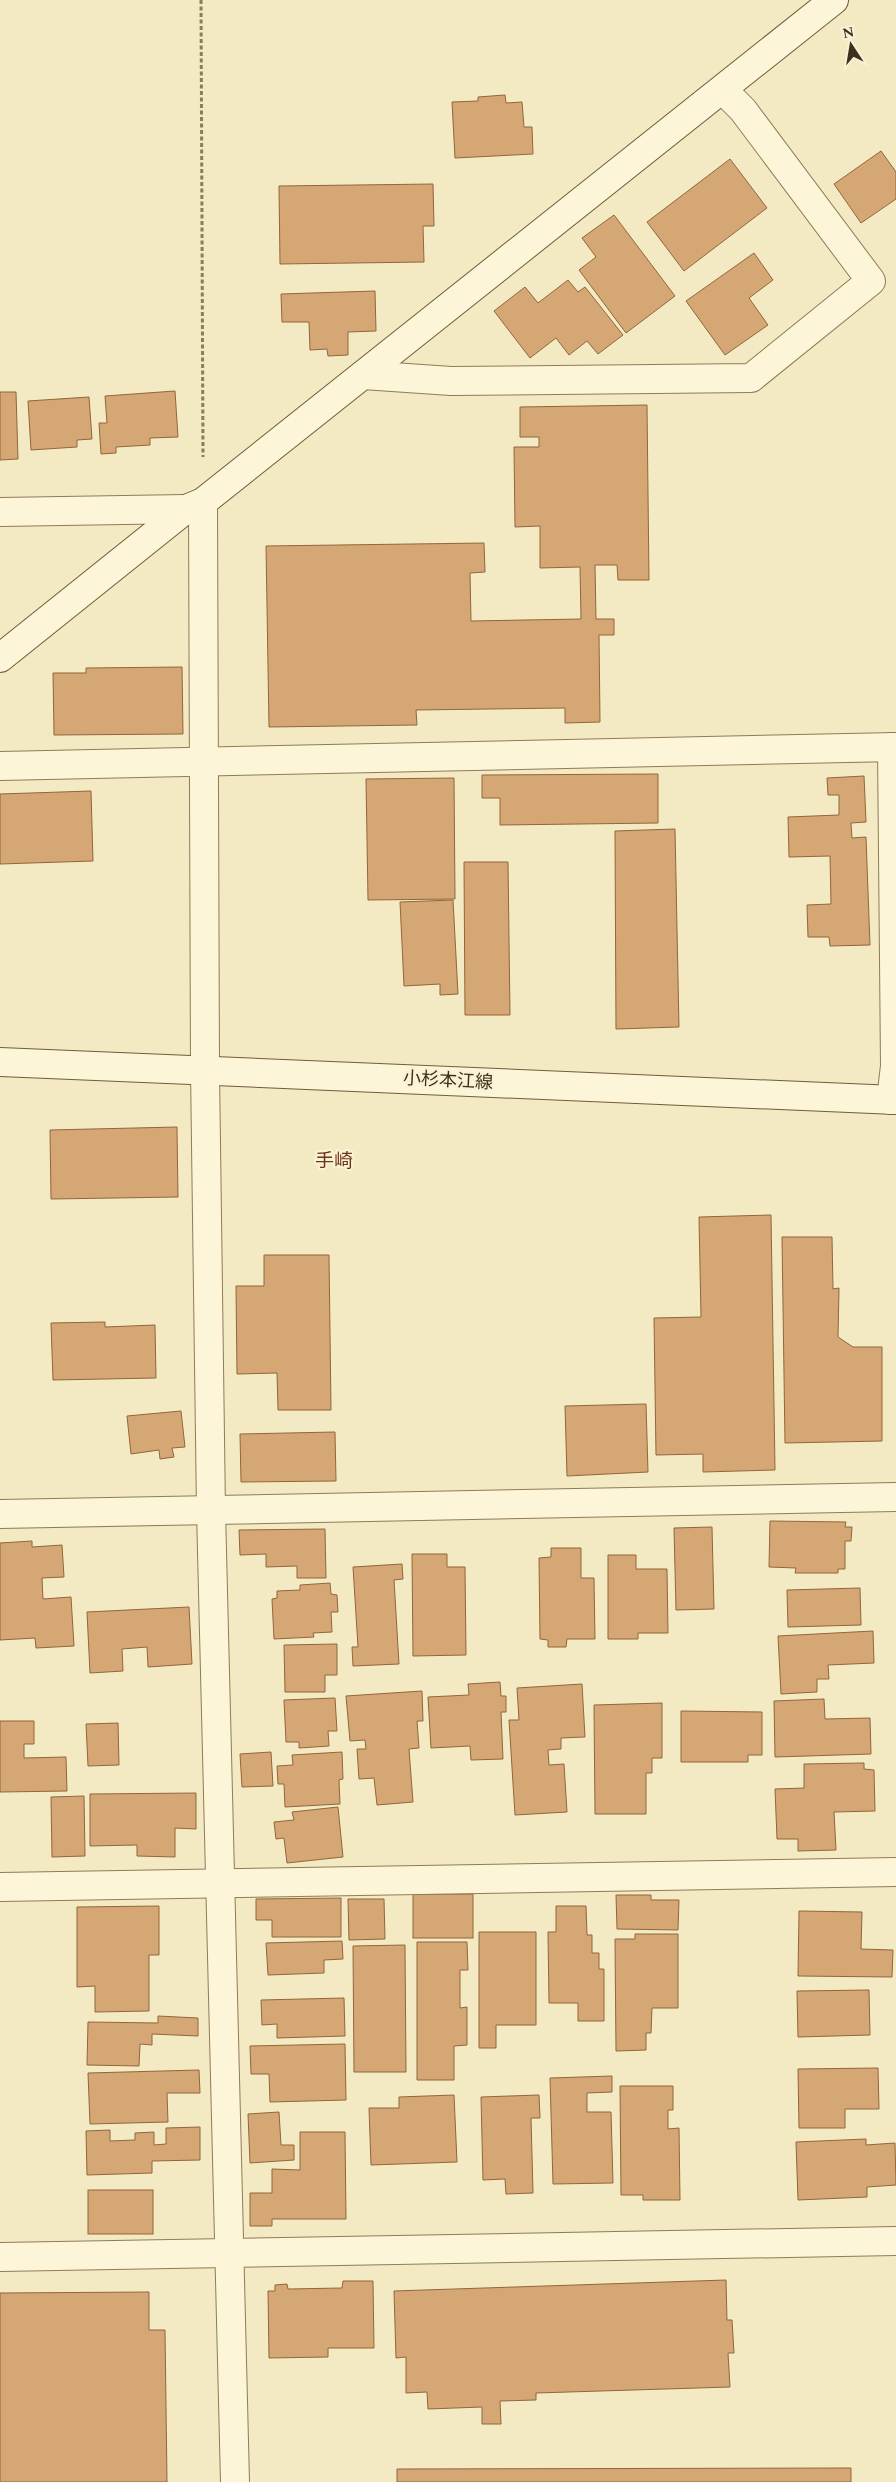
<svg xmlns="http://www.w3.org/2000/svg" width="896" height="2482" viewBox="0 0 896 2482" font-family="Spectral,'Noto Sans JP',serif">
	<style>
		.building { fill: #d5a775; stroke: #92663a }
		.lines { fill: none; stroke-linecap: round; stroke-linejoin: round }
		.street-casing { stroke: #907b57; stroke-width: 30 }
		.secondary-casing { stroke: #725c3a; stroke-width: 30 }
		.path { stroke: #907b57; stroke-width: 3; stroke-dasharray: 4 2.5; stroke-linecap: butt }
		.street { stroke: #fcf5d8; stroke-width: 28 }
		.secondary { stroke: #fcf5d8; stroke-width: 28 }
		.labels { text-anchor: middle; stroke-width: 4.5; stroke-linejoin: round; paint-order: stroke }
		.street-label { font-size: 18px; fill: #3e301d; stroke: #f9f2d4 }
		.neighbourhood-label { font-size: 19px; fill: #703317; stroke: #f9f2d4 }
	</style>
	<rect width="100%" height="100%" fill="#f3e9c3"/>
	<g class="building">
		<polygon points="505,95 506,103 522,102 524,127 532,127 533,154 455,158 452,102 478,101 478,97"/>
		<polygon points="881,151 896,172 896,199 861,223 834,184"/>
		<polygon points="730,159 767,208 684,271 647,222"/>
		<polygon points="433,184 434,226 423,226 424,262 280,264 279,186"/>
		<polygon points="614,215 675,296 626,333 579,270 596,257 582,238"/>
		<polygon points="754,253 773,280 749,298 768,325 725,355 686,301"/>
		<polygon points="568,280 578,292 585,287 623,335 598,354 587,341 569,355 556,338 530,358 494,311 525,287 538,303"/>
		<polygon points="375,291 376,331 348,332 348,355 328,356 327,349 310,350 309,322 282,322 281,294"/>
		<polygon points="175,391 178,437 150,438 150,445 116,447 116,453 101,454 99,423 107,423 105,396"/>
		<polygon points="0,392 16,392 18,459 0,460"/>
		<polygon points="89,397 92,439 77,440 77,447 31,450 28,401"/>
		<polygon points="647,405 649,580 618,580 617,565 595,565 596,619 614,619 614,635 599,635 600,722 565,723 565,708 416,710 417,725 269,727 266,546 484,543 485,572 470,573 471,621 581,619 580,567 540,568 540,526 515,527 514,447 539,447 539,437 520,437 520,407"/>
		<polygon points="182,667 183,734 54,735 53,673 86,673 86,668"/>
		<polygon points="658,774 658,823 500,825 500,798 482,798 482,775"/>
		<polygon points="864,776 866,822 851,823 852,838 866,837 870,945 830,946 829,937 808,937 807,905 831,904 830,856 789,857 788,817 839,815 839,795 828,795 827,778"/>
		<polygon points="454,778 455,899 368,900 366,779"/>
		<polygon points="91,791 93,861 0,864 0,794"/>
		<polygon points="675,829 679,1027 616,1029 615,831"/>
		<polygon points="464,862 508,862 510,1015 465,1015"/>
		<polygon points="453,900 458,994 440,995 440,984 404,986 400,902"/>
		<polygon points="177,1127 178,1197 51,1199 50,1130"/>
		<polygon points="771,1215 775,1470 703,1472 703,1454 656,1455 654,1318 701,1317 699,1217"/>
		<polygon points="782,1237 832,1237 833,1289 839,1288 838,1337 853,1347 882,1347 882,1441 785,1443"/>
		<polygon points="264,1255 329,1255 331,1410 278,1410 277,1373 237,1374 236,1286 264,1286"/>
		<polygon points="105,1322 105,1327 155,1325 156,1378 53,1380 51,1323"/>
		<polygon points="646,1404 648,1472 567,1476 565,1406"/>
		<polygon points="181,1411 185,1447 172,1448 174,1457 160,1459 159,1450 131,1454 127,1416"/>
		<polygon points="335,1432 336,1481 241,1482 240,1434"/>
		<polygon points="770,1521 846,1522 845,1527 852,1527 851,1541 845,1541 845,1569 838,1569 838,1573 795,1573 796,1568 769,1567"/>
		<polygon points="712,1527 714,1609 676,1610 674,1528"/>
		<polygon points="325,1529 326,1578 297,1578 297,1566 266,1567 266,1554 240,1555 239,1530"/>
		<polygon points="32,1541 32,1547 62,1545 64,1577 42,1578 43,1599 71,1597 74,1646 36,1648 35,1638 0,1640 0,1543"/>
		<polygon points="551,1548 581,1548 581,1578 594,1578 595,1639 567,1639 566,1647 548,1647 548,1640 540,1639 539,1558 551,1557"/>
		<polygon points="412,1554 447,1554 447,1567 465,1567 466,1655 413,1656"/>
		<polygon points="608,1555 636,1555 636,1569 667,1569 668,1633 638,1633 638,1639 608,1639"/>
		<polygon points="402,1564 403,1579 394,1580 399,1664 353,1666 352,1647 358,1647 353,1567"/>
		<polygon points="330,1583 331,1594 337,1595 338,1612 331,1612 332,1632 313,1633 314,1637 274,1639 272,1599 277,1598 277,1591 300,1590 300,1585"/>
		<polygon points="860,1588 861,1625 788,1627 787,1590"/>
		<polygon points="189,1607 192,1664 148,1667 147,1647 122,1649 123,1671 90,1673 87,1612"/>
		<polygon points="873,1631 874,1663 828,1665 829,1679 817,1679 817,1692 781,1694 778,1636"/>
		<polygon points="337,1644 337,1675 325,1675 325,1692 285,1692 284,1645"/>
		<polygon points="500,1682 501,1696 506,1696 506,1712 501,1712 503,1759 471,1760 470,1746 431,1748 428,1697 469,1695 468,1684"/>
		<polygon points="582,1684 585,1737 561,1738 561,1749 548,1750 549,1765 564,1764 567,1812 515,1815 509,1720 519,1720 517,1688"/>
		<polygon points="422,1691 423,1721 417,1721 419,1748 409,1749 413,1802 377,1805 374,1778 359,1779 357,1749 366,1749 365,1740 350,1741 346,1696"/>
		<polygon points="335,1698 337,1731 328,1731 329,1746 299,1748 299,1742 286,1742 284,1700"/>
		<polygon points="824,1699 825,1719 870,1718 871,1754 775,1757 774,1701"/>
		<polygon points="662,1703 662,1758 652,1758 652,1773 646,1773 646,1814 595,1814 594,1705"/>
		<polygon points="681,1711 762,1712 762,1755 748,1755 748,1762 681,1762"/>
		<polygon points="0,1721 34,1721 34,1744 24,1744 24,1758 66,1757 67,1791 0,1792"/>
		<polygon points="118,1723 119,1765 88,1766 86,1724"/>
		<polygon points="271,1752 273,1786 242,1787 240,1754"/>
		<polygon points="342,1752 343,1779 339,1780 340,1804 285,1807 284,1784 278,1784 277,1766 293,1765 292,1755"/>
		<polygon points="864,1763 864,1769 874,1770 875,1811 834,1812 836,1850 798,1851 798,1839 777,1839 775,1789 804,1788 804,1764"/>
		<polygon points="196,1793 196,1829 175,1828 175,1857 137,1856 137,1845 90,1846 90,1794"/>
		<polygon points="84,1796 85,1856 52,1857 51,1797"/>
		<polygon points="338,1807 343,1857 287,1863 284,1838 276,1839 274,1822 294,1820 292,1812"/>
		<rect x="413" y="1894" width="60" height="44"/>
		<polygon points="616,1895 651,1895 651,1900 679,1900 678,1930 617,1929"/>
		<polygon points="341,1898 341,1937 272,1937 272,1920 256,1920 256,1899"/>
		<polygon points="348,1899 384,1899 385,1939 349,1940"/>
		<polygon points="159,1906 159,1955 149,1955 149,2011 95,2012 95,1986 77,1987 77,1907"/>
		<polygon points="556,1906 586,1906 587,1935 592,1935 592,1953 599,1953 599,1969 604,1969 604,2021 578,2021 578,2003 549,2003 548,1932 556,1932"/>
		<polygon points="799,1911 862,1912 861,1949 893,1950 892,1977 798,1976"/>
		<polygon points="479,1932 536,1932 536,2025 496,2025 496,2048 479,2048"/>
		<polygon points="635,1934 678,1934 678,2008 652,2008 651,2033 646,2033 646,2050 616,2051 615,1939 635,1939"/>
		<polygon points="342,1941 343,1959 324,1960 324,1973 268,1975 266,1943"/>
		<polygon points="417,1942 467,1942 468,1970 460,1970 460,2008 467,2007 467,2045 454,2046 454,2080 417,2080"/>
		<polygon points="405,1945 406,2072 354,2072 353,1946"/>
		<polygon points="869,1990 870,2035 798,2037 797,1991"/>
		<polygon points="344,1998 345,2036 277,2038 277,2024 262,2025 261,2000"/>
		<polygon points="158,2016 198,2018 198,2036 152,2034 152,2045 140,2044 139,2066 87,2065 88,2022 158,2023"/>
		<polygon points="345,2044 346,2100 270,2102 269,2074 251,2074 250,2046"/>
		<polygon points="878,2068 879,2109 845,2109 845,2128 799,2128 798,2069"/>
		<polygon points="199,2070 200,2093 167,2093 168,2122 90,2124 88,2073"/>
		<polygon points="612,2076 612,2092 587,2093 587,2112 611,2112 613,2183 553,2184 550,2078"/>
		<polygon points="620,2086 673,2086 673,2110 668,2110 668,2129 679,2128 680,2200 643,2200 643,2195 621,2195"/>
		<polygon points="454,2095 457,2162 371,2165 369,2108 399,2108 399,2097"/>
		<polygon points="539,2095 540,2118 531,2118 533,2193 506,2194 505,2179 483,2180 481,2097"/>
		<polygon points="279,2112 281,2145 294,2145 294,2160 250,2163 248,2114"/>
		<polygon points="200,2127 200,2160 152,2161 152,2173 87,2175 86,2131 110,2130 110,2141 135,2140 135,2133 154,2132 154,2145 166,2144 166,2128"/>
		<polygon points="300,2132 345,2132 346,2219 272,2219 272,2226 250,2226 250,2193 272,2193 272,2169 300,2170"/>
		<polygon points="866,2139 866,2145 895,2143 896,2185 867,2187 867,2197 798,2200 796,2142"/>
		<rect x="88" y="2190" width="65" height="44"/>
		<polygon points="726,2280 727,2320 732,2320 734,2353 728,2353 730,2387 536,2393 536,2400 500,2401 501,2424 482,2424 482,2407 428,2409 427,2392 406,2393 406,2357 396,2358 394,2291"/>
		<polygon points="343,2281 373,2281 374,2348 328,2348 328,2357 269,2358 268,2291 275,2291 275,2285 287,2284 288,2289 342,2288"/>
		<polygon points="149,2292 149,2330 165,2330 167,2482 0,2482 0,2293"/>
		<polygon points="851,2468 851,2482 397,2482 397,2469"/>
	</g>
	<g class="lines">
		<defs>
			<g id="street">
				<polyline points="363,375 451,381 751,378 871,281 743,110 723,90"/>
				<polyline points="203,502 205,1070 211,1511 235,2482"/>
				<polyline points="0,512 186,509"/>
				<polyline points="0,766 896,747"/>
				<polyline points="891,1100 895,1066 892,747"/>
				<polyline points="0,1514 896,1497"/>
				<polyline points="0,1887 896,1872"/>
				<polyline points="0,2257 896,2241"/>
			</g>
			<g id="secondary">
				<polyline points="0,658 186,509 203,502 834,0"/>
				<polyline points="0,1062 896,1100"/>
			</g>
		</defs>
		<use href="#street" class="street-casing"/>
		<use href="#secondary" class="secondary-casing"/>
		<polyline class="path" points="201,0 203,457"/>
		<use href="#street" class="street"/>
		<use href="#secondary" class="secondary"/>
	</g>
	<g class="labels">
		<g class="street-label">
			<text transform="translate(448 1080) rotate(3)" y="6">小杉本江線</text>
		</g>
		<g class="neighbourhood-label">
			<text x="334" y="1167">手崎</text>
		</g>
	</g>
	<g transform="translate(851 45) rotate(348)" stroke="#f9f2d4" stroke-width="4" paint-order="stroke">
	<path d="M0-4L9 19L0 12L-9 19Z" fill="#3e301d"/>
	<text y="-8" font-size="14" font-weight="bold" text-anchor="middle" fill="#3e301d">N</text>
	</g>
</svg>
